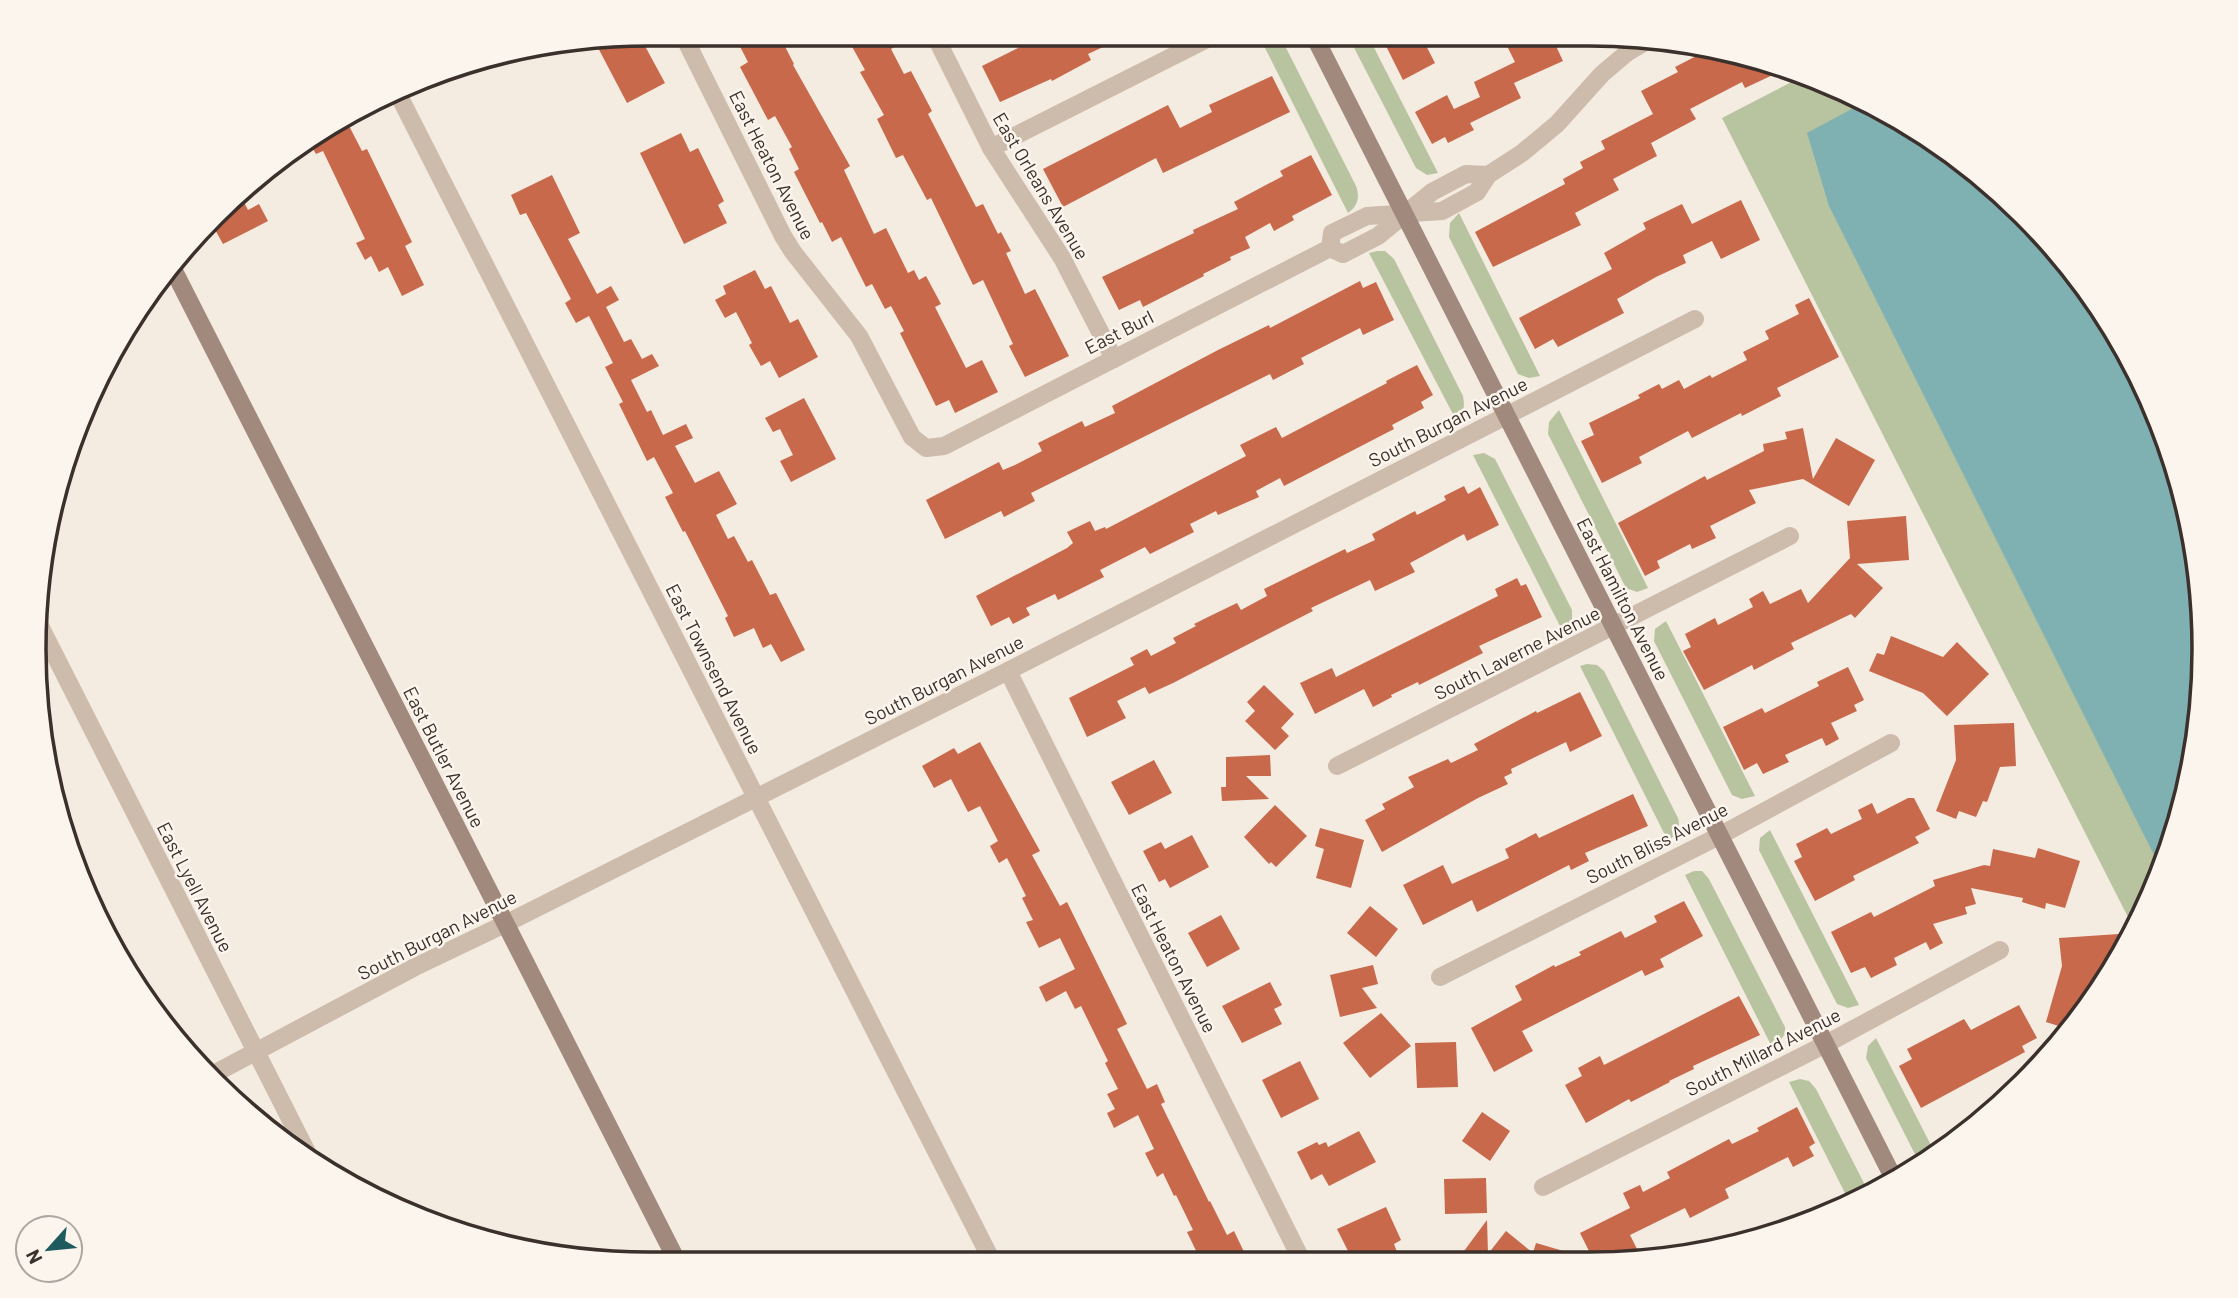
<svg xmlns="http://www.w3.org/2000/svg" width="2238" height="1298" viewBox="0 0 2238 1298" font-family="Barlow,sans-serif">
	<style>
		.green { fill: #b8c4a0 }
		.water { fill: #7fb0b2 }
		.building { fill: #c8694b }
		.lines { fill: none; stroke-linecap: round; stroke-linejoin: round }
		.street { stroke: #cdbbac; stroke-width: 18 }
		.secondary { stroke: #a18a7d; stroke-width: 18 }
		.labels { text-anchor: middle; stroke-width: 5; stroke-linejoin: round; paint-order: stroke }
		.street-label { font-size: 19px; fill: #3b302b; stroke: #fbf5ee }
		.rim { fill: none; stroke: #3b302b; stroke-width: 3.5 }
	</style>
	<rect width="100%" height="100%" fill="#f4ebe1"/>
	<g class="green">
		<path d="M 1258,34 L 1279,34 L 1356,186 C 1360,197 1358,206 1348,213 Z"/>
		<polygon points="1347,34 1367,34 1438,173 1427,175 1416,168"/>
		<polygon points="1805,75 1931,137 2024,213 2101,307 2158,413 2193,528 2205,649 2193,769 2158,884 2134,929 1722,118"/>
		<polygon points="1459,213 1540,376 1529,378 1518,374 1449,237 1450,223"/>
		<path d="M 1377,251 L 1385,251 L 1394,259 L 1463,396 C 1465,407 1464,413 1456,420 L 1369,253 Z"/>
		<polygon points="1559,410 1648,588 1637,592 1626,588 1548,434 1549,422"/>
		<polygon points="1484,453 1495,459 1572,610 1572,619 1563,632 1473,455"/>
		<polygon points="1666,621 1755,796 1742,799 1732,795 1654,641 1655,629"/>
		<path d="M 1587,664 L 1597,665 L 1604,671 L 1678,818 C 1681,829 1677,834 1668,841 L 1580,666 Z"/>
		<polygon points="1770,830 1859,1005 1848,1008 1837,1004 1759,850 1760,838"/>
		<polygon points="1694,871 1702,871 1709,879 1785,1027 1785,1034 1773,1049 1685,875"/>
		<polygon points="1876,1038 1935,1153 1920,1164 1866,1058 1868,1046"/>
		<polygon points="1800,1079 1809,1081 1816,1089 1870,1195 1850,1203 1789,1082"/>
	</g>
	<polygon class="water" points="1863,103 1931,137 2024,213 2101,307 2158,413 2193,528 2205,649 2193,769 2162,871 1829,206 1807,133"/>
	<g class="building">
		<polygon points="733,33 778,33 794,64 793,65 850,166 844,170 874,234 886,228 908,273 914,270 919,280 926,276 941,304 935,307 966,368 982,360 998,392 955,413 949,400 936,406 900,333 904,331 891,306 885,309 872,284 866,287 841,237 832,242 822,222 820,223 794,172 799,169 789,149 792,147 775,116 768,120 740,67 748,62"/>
		<polygon points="845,34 890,34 896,46 891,49 904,74 911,71 932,111 928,114 976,207 983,204 998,234 1001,232 1011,251 1006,253 1025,294 1035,289 1069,356 1025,377 1009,346 1013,344 983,280 973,285 931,198 927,200 903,155 896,158 877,119 884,115 860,72 865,70"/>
		<polygon points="1046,34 1131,34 1088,54 1091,60 1052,81 1051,79 1000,102 982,66"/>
		<polygon points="1380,34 1420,34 1435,63 1403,80"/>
		<polygon points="1501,34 1580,35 1556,46 1563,61 1514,83 1521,98 1470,123 1474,130 1448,143 1445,137 1432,144 1415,112 1447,95 1454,109 1480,97 1474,82 1515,62"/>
		<polygon points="639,35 665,83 627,103 595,42"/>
		<polygon points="1708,50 1717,52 1721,60 1732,55 1772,63 1777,73 1745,88 1742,82 1690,109 1696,119 1651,143 1657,156 1613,179 1619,190 1575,213 1581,225 1493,267 1475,232 1565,184 1563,179 1583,168 1580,162 1605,149 1601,141 1653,114 1641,91 1678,72 1675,67"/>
		<polygon points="1272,76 1290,112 1163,173 1156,158 1063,207 1043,169 1168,105 1180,128 1212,112 1209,105"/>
		<polygon points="347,122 362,151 367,149 412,242 405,246 424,285 402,296 388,267 379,272 371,256 365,260 356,243 365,239 323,151 316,154 309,142"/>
		<polygon points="681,133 690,152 698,148 724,201 718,205 727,223 684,244 640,153"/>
		<polygon points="1311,155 1332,195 1292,216 1294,220 1274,231 1270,223 1245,237 1250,248 1230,257 1231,260 1203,274 1204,276 1143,307 1140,300 1119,310 1102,277 1194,233 1193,230 1238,209 1234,202 1283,176 1280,171"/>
		<polygon points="552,175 580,233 568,239 597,294 611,286 619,300 606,307 624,342 631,339 642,359 652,354 659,366 631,380 647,412 651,410 663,435 686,424 693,438 675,446 695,483 719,471 737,504 716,515 728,539 734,536 748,562 752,560 770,595 776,593 805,650 781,662 771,644 763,648 754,628 734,637 725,618 728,616 685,531 683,532 665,497 673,493 654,457 647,461 619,404 623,402 605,367 613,363 589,316 576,323 565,303 571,299 526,213 520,215 511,195"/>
		<polygon points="241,196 248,210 259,204 268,221 223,244 213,226"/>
		<polygon points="1741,200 1760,240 1721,259 1712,241 1683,255 1686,263 1656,277 1617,299 1624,313 1558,347 1553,339 1535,349 1519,318 1612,269 1604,253 1646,229 1643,223 1682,204 1692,224"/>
		<polygon points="755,270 765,289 771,286 790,323 798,319 818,357 779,378 770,361 761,366 749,345 752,343 736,312 725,318 715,300 726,294 723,286"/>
		<polygon points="1360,281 1363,288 1376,282 1394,320 1363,335 1360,328 1301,358 1304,364 1273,380 1270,374 1031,493 1035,501 1004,517 1001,511 945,539 926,500 999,462 1003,470 1015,465 1042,451 1038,443 1082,421 1085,427 1115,413 1112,406 1218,350 1269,325 1270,328"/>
		<polygon points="1809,298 1839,357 1777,388 1781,396 1742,416 1741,413 1692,438 1688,431 1639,457 1642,463 1602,483 1581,441 1594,435 1589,423 1640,398 1638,395 1659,384 1662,389 1679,380 1684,389 1710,375 1712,378 1747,360 1743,352 1769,339 1765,331 1799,314 1795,305"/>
		<polygon points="1417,365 1433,395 1421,402 1424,408 1392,425 1394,429 1284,486 1280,478 1256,491 1259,497 1218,515 1216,511 1190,524 1194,532 1150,554 1145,547 1100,570 1104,577 1058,600 1055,594 1026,608 1030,615 1013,624 1009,617 991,626 976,596 1067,548 1073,543 1067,532 1090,521 1095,531 1105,527 1106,529 1246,456 1240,445 1276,427 1282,438 1387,383 1386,381"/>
		<polygon points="804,398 836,459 791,482 780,461 793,455 780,429 773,432 765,418"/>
		<polygon points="1803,428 1813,479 1836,438 1875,460 1849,506 1803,479 1749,490 1756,503 1710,526 1716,538 1692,549 1690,544 1657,561 1660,568 1645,576 1618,523 1705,476 1707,480 1764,451 1763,444 1787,439 1785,432"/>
		<polygon points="1464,486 1468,494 1480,487 1499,525 1467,541 1464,534 1410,563 1415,572 1375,591 1370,580 1311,608 1313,611 1173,683 1149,694 1145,687 1117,701 1126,718 1087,737 1069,698 1134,665 1130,658 1147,649 1151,656 1176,643 1173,638 1196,626 1194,624 1210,616 1237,603 1241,610 1267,596 1264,589 1345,549 1347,553 1375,540 1372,534 1415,511 1417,515 1446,500 1444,496"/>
		<polygon points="1906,516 1909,560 1857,564 1883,588 1855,618 1851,614 1791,643 1794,649 1754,670 1752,665 1704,690 1683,651 1691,647 1685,634 1715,618 1718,625 1753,607 1749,599 1763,591 1770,604 1801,589 1808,603 1850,558 1847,521"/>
		<polygon points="1517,578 1521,586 1526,584 1542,617 1479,646 1483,653 1419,685 1418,682 1391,695 1392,697 1373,707 1364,689 1315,714 1300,683 1332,668 1336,677 1498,596 1495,589"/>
		<polygon points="1891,636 1943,657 1957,642 1989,674 1947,716 1923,693 1869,671 1877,653 1884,655"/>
		<polygon points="1848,667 1864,700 1854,705 1857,711 1831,723 1839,739 1826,746 1822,738 1785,755 1789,762 1763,774 1757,763 1744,770 1723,727 1762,708 1765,713 1819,686 1817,682"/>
		<polygon points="1264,685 1294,714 1281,728 1289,736 1275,750 1245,721 1255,711 1247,702"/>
		<polygon points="1580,692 1602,736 1570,752 1566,742 1511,769 1512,773 1504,777 1508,784 1478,798 1382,852 1365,820 1385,809 1382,804 1414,787 1408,777 1448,759 1451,763 1478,750 1474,744 1536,711 1537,713"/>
		<polygon points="2014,723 2016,766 2000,767 1987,802 1983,801 1976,817 1959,811 1956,819 1936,811 1956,760 1954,725"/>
		<polygon points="980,742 1040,851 1032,855 1060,906 1067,902 1127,1024 1117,1029 1147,1089 1157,1084 1165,1102 1161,1104 1209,1202 1210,1201 1227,1235 1234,1231 1245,1254 1227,1263 1202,1263 1187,1232 1193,1230 1176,1195 1174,1196 1163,1173 1157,1177 1145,1153 1154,1149 1138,1115 1114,1128 1107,1113 1115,1109 1107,1094 1118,1089 1105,1063 1108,1061 1081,1006 1075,1009 1066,991 1046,1002 1039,987 1075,969 1060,938 1039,948 1026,922 1033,920 1022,898 1026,896 1007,858 999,863 990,846 998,841 980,806 968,812 951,779 934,788 922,766 954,748 958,754"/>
		<polygon points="1270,755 1271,776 1246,776 1269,799 1222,801 1221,787 1226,787 1226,757"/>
		<polygon points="1154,760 1172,793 1129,815 1111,782"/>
		<polygon points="1633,794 1648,826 1585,853 1589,861 1571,870 1569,865 1477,912 1472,900 1423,925 1403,885 1443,865 1452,884 1509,858 1505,849 1536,833 1539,838"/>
		<polygon points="1908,798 1914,798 1930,829 1915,837 1919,843 1853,876 1855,880 1815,901 1794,861 1802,857 1796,844 1827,828 1831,834 1862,819 1858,810 1872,803 1877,814"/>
		<polygon points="1275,805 1307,836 1276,867 1271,862 1269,864 1244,837"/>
		<polygon points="1320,828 1364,840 1351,888 1316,878 1324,849 1315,846"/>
		<polygon points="1192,835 1209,867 1170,888 1165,879 1159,882 1143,851 1161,842 1165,849"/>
		<polygon points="2038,848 2080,861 2065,908 2046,903 2045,909 2022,902 2023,898 1971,888 1976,904 1965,907 1967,914 1933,924 1943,943 1930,950 1926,942 1894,958 1897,965 1871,978 1865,967 1851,973 1831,932 1871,912 1874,917 1935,886 1933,880 1984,865 1990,866 1993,849 2035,858"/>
		<polygon points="1684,901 1703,936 1660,959 1664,967 1645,976 1642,970 1522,1031 1533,1051 1494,1072 1471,1028 1522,1000 1515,986 1554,965 1555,967 1581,955 1579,952 1621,931 1625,938 1657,922 1654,916"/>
		<polygon points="1370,906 1398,929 1376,957 1347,933"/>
		<polygon points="1221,915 1240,949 1207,967 1188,933"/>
		<polygon points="2119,934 2121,954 2107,979 2103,980 2099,993 2074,1024 2067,1021 2065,1028 2046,1022 2062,966 2059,938"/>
		<polygon points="1373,965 1378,984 1362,988 1377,1008 1340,1017 1330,975"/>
		<polygon points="1270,982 1282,1005 1274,1009 1282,1024 1242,1043 1222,1006"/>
		<polygon points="1739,996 1760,1035 1693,1066 1694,1069 1669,1081 1670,1082 1631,1102 1629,1099 1586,1123 1565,1085 1582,1076 1578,1068 1600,1056 1604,1065"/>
		<polygon points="2019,1005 2037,1038 2022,1046 2025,1052 1921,1108 1899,1066 1912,1059 1907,1049 1964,1019 1971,1030"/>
		<polygon points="1381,1013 1411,1046 1370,1078 1343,1043"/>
		<polygon points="1456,1042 1458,1087 1417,1088 1415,1043"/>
		<polygon points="1300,1061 1319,1099 1281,1118 1262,1080"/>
		<polygon points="1797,1107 1815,1143 1809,1147 1814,1156 1793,1167 1788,1157 1725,1189 1729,1198 1690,1218 1685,1208 1630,1235 1639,1253 1618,1263 1595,1263 1580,1233 1630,1208 1623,1193 1640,1185 1643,1192 1670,1178 1667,1172 1729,1139 1732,1144 1759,1131 1757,1128"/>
		<polygon points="1482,1112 1510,1131 1490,1161 1462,1141"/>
		<polygon points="1359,1131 1376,1162 1329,1186 1322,1174 1311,1180 1297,1152 1317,1142 1319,1145 1326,1142 1328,1147"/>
		<polygon points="1486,1178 1487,1213 1445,1214 1444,1179"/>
		<polygon points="1386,1207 1401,1240 1394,1244 1397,1252 1372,1263 1354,1263 1337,1229"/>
		<polygon points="1487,1220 1488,1254 1506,1231 1533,1253 1536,1243 1591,1259 1590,1263 1480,1263 1464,1251"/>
	</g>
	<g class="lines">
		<g class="street">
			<polyline points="682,33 783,236 793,252 859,336 912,437 926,448 944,446 1330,248"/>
			<polyline points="934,34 991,148 1062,258 1114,359"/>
			<polyline points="398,94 993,1263"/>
			<polyline points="991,148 1209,38"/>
			<polyline points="1330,248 1332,233 1367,216 1442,211 1477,192 1488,175 1522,153 1557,124 1602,74 1628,52 1650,39"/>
			<polyline points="1330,248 1343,254 1378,236 1432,192 1466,174 1488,175"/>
			<polyline points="41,628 313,1164"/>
			<polyline points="1008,671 1303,1263"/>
			<polyline points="1337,766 1790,536"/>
			<polyline points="1440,977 1719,836 1891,743"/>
			<polyline points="210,1076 415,967 505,924 1008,671 1695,319"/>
			<polyline points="1543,1187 1826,1044 2000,950"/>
		</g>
		<g class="secondary">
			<polyline points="1313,34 1896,1183"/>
			<polyline points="173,269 678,1263"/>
		</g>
	</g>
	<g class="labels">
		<g class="street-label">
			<text transform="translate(772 165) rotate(63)" y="7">East Heaton Avenue</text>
			<text transform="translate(1041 186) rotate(59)" y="7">East Orleans Avenue</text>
			<text transform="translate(1119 332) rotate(-27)" y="7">East Burl</text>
			<text transform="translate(1448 422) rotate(-27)" y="7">South Burgan Avenue</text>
			<text transform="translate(1623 599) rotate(63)" y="7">East Hamilton Avenue</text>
			<text transform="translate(1517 653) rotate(-27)" y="7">South Laverne Avenue</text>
			<text transform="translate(714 669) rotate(63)" y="7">East Townsend Avenue</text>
			<text transform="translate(944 680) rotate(-27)" y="7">South Burgan Avenue</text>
			<text transform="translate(444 757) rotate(63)" y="7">East Butler Avenue</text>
			<text transform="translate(1657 843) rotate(-27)" y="7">South Bliss Avenue</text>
			<text transform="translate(195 887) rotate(63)" y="7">East Lyell Avenue</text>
			<text transform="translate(437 935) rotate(-27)" y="7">South Burgan Avenue</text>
			<text transform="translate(1174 958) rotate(63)" y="7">East Heaton Avenue</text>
			<text transform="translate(1763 1052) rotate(-27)" y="7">South Millard Avenue</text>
		</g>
	</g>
	<path d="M0 0H2238V1298H0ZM649 46H1589A603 603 0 0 1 2192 649V649A603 603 0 0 1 1589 1252H649A603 603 0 0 1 46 649V649A603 603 0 0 1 649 46Z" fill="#fbf5ee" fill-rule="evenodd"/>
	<path class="rim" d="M649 46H1589A603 603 0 0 1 2192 649V649A603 603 0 0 1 1589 1252H649A603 603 0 0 1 46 649V649A603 603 0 0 1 649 46Z"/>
	<g transform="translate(49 1249) rotate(243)"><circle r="33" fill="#fbf5ee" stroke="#aea6a0" stroke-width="2"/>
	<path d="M0-5L12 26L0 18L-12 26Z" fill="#1f5a5e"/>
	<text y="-10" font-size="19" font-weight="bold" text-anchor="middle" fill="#3b302b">N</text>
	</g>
</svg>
